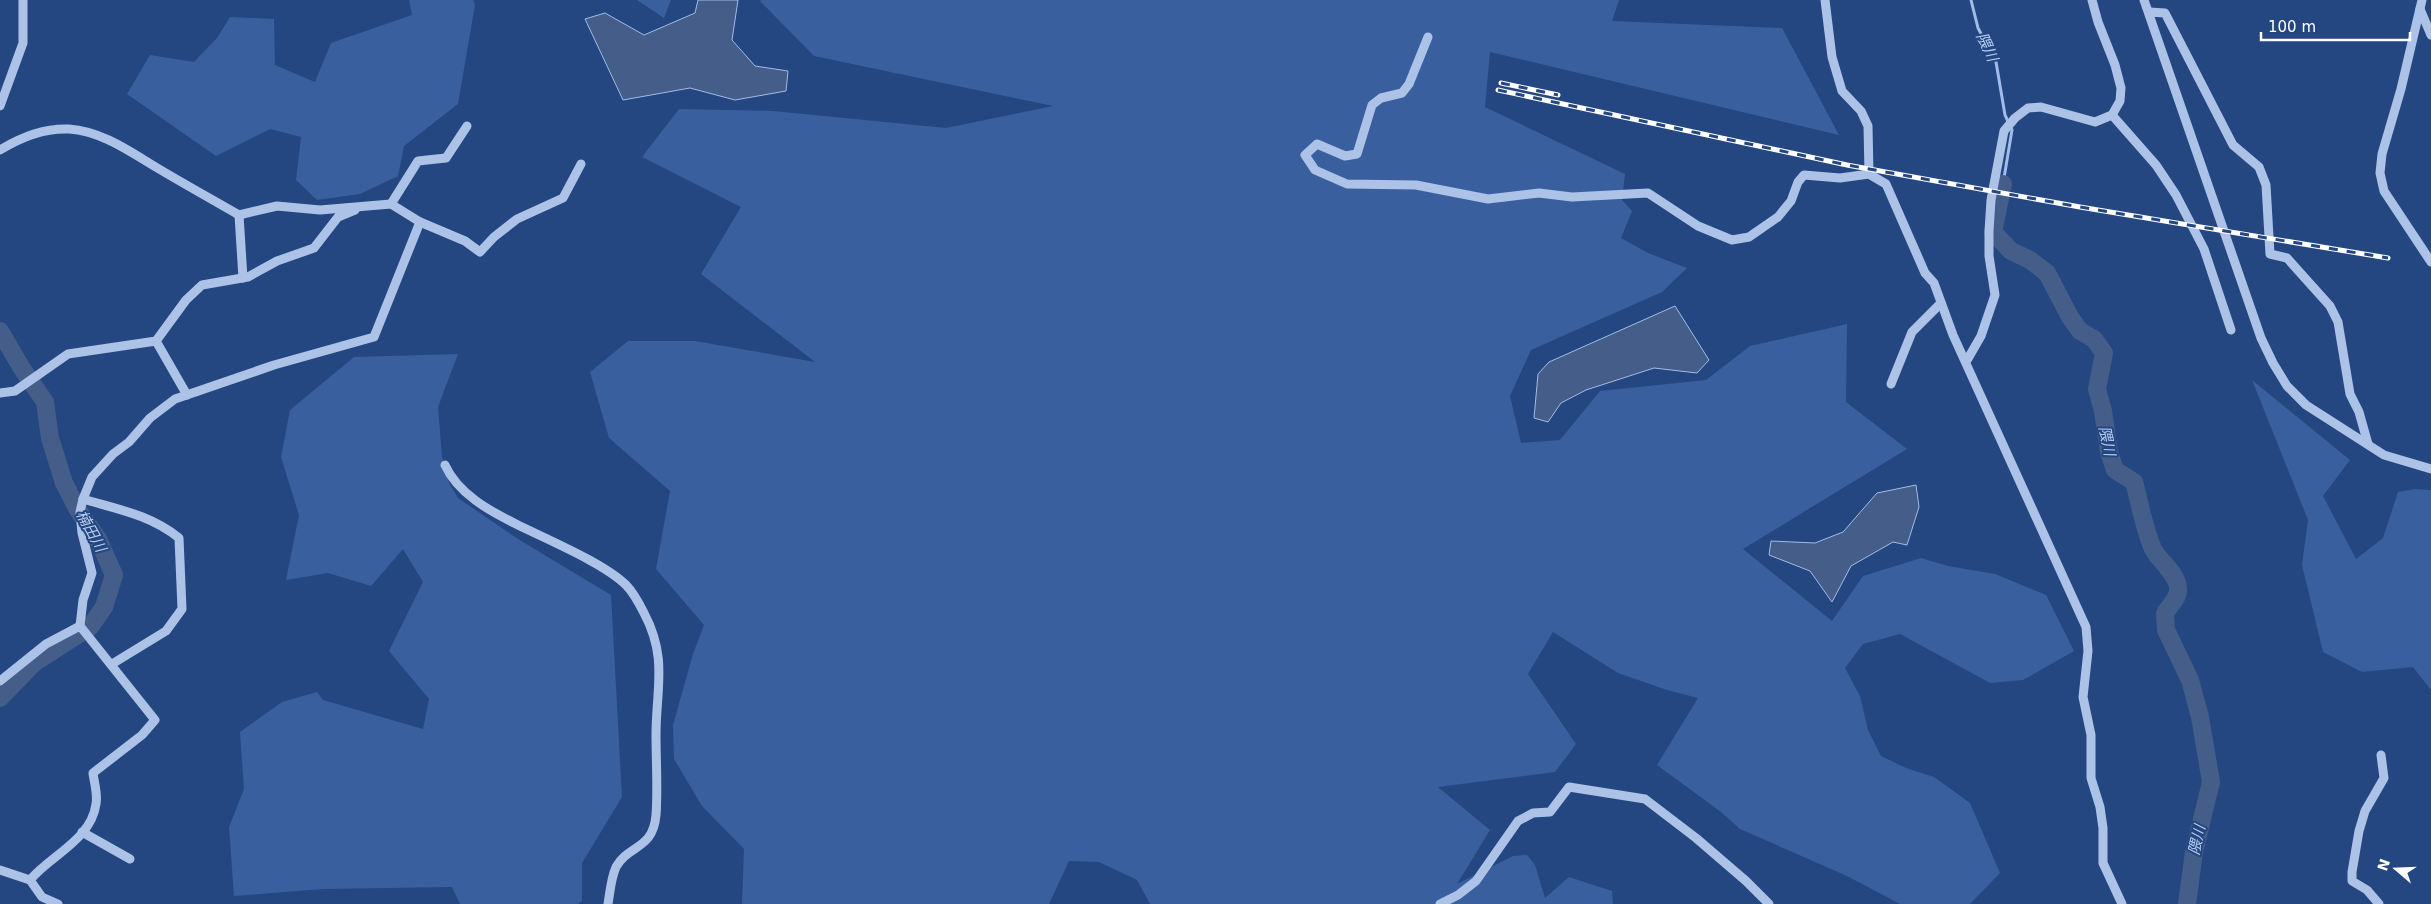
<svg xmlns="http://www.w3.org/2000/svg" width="2431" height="904" viewBox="0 0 2431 904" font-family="'DejaVu Sans','Noto Sans JP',sans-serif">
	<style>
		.green { fill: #395f9f }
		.water { fill: #455e89; stroke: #a0bce8 }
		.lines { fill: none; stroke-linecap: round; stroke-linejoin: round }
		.stream { stroke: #a0bce8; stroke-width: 3 }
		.river { stroke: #455e89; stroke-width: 18 }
		.minor { stroke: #acc3e7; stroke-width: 9 }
		.rail-casing { stroke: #fff; stroke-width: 5 }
		.rail { stroke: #244781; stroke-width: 3; stroke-dasharray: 9; stroke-linecap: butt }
		.labels { text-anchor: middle; stroke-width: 4; stroke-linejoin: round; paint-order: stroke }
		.water-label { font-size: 15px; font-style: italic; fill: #b7cdef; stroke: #244781 }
	</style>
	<rect width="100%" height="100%" fill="#244781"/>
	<g class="green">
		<polygon points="409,0 473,0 475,5 458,104 404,146 398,176 360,194 317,200 296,180 301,137 270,129 216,156 127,94 150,55 194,62 217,38 230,17 274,19 275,65 315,82 331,43 412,15"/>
		<polygon points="637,0 671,0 664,18"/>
		<polygon points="762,0 1619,0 1612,21 1782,28 1839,135 1490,52 1485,107 1625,174 1622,200 1632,211 1621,238 1648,253 1687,268 1662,292 1531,350 1510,396 1521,443 1560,440 1600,391 1706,380 1750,346 1847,324 1846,402 1907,449 1743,549 1832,621 1863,576 1921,558 1948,566 1995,574 2046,595 2074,651 2023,680 1990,683 1900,634 1863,644 1845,668 1860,696 1868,730 1881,756 1906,768 1934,777 1970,803 2000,873 1970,904 1900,904 1847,876 1740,829 1721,812 1657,765 1698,698 1667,690 1618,673 1553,632 1528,674 1576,744 1555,772 1438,787 1490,830 1457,884 1513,856 1527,855 1535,865 1545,898 1569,877 1612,891 1613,904 1150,904 1137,880 1099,862 1069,861 1049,904 742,904 744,849 702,806 674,759 673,725 693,654 704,625 656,569 670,491 609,438 590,372 628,341 695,341 815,362 701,274 741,207 642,157 679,109 773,111 946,128 1053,106 814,56 760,1"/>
		<polygon points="458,354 438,407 442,457 449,483 458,498 518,539 611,595 622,797 582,863 582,901 578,904 460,904 452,887 323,889 234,896 229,827 244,789 240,732 282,702 317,692 323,700 423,729 429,699 389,651 423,582 403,549 371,586 328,573 286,580 299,515 281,457 290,410 354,357"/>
		<polygon points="2252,380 2350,460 2323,496 2356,559 2383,538 2398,492 2415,489 2431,490 2431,690 2413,667 2362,672 2323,652 2302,565 2308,520"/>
	</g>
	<g class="water">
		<polygon points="698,0 738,0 732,40 755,66 788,71 786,91 735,100 690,88 623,100 585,19 605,13 644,35 695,13"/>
		<polygon points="1675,306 1709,360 1697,373 1654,368 1586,390 1561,403 1548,422 1534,418 1538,374 1549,362"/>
		<polygon points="1916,485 1919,507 1907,545 1893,542 1851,566 1832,602 1810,571 1769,555 1771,541 1815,543 1843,532 1877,493"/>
	</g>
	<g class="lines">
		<polyline class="stream" points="1971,0 1978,28 1996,62 2005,115 2012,130 2003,184"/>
		<g class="river">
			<path d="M 2003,184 L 1993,232 L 2011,251 L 2030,260 L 2047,273 L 2070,317 L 2080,331 L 2094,339 L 2104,353 L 2097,389 L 2103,411 L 2109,452 L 2115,470 L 2134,482 C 2140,503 2144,529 2153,549 C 2160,562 2176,572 2178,587 C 2180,598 2169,605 2165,614 L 2166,630 L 2190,680 L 2200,717 L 2211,782 L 2194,852 L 2187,904"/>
			<polyline points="0,331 21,367 45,402 50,438 64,483 78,510 98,539 114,575 104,607 90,627 34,663 0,698"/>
		</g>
		<g class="minor">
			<polyline points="1825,0 1832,57 1842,91 1861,111 1868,126 1869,174"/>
			<polyline points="2144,0 2261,338 2273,363 2287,386 2306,405 2384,455 2431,469"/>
			<polyline points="2422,0 2401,89 2382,154 2380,173 2384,191 2431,262"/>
			<polyline points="2420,9 2431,35"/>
			<polyline points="2149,12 2165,13 2233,145 2259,167 2266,185 2270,254 2287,258 2330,306 2338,322 2350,394 2359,412 2368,444"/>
			<polyline points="1428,37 1409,84 1402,93 1381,98 1372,105 1357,154 1345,156 1317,144 1305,155 1315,170 1347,184 1416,185 1488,199 1539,193 1572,197 1648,193 1698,226 1732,240 1749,237 1778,217 1791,201 1798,182 1804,175 1840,178 1869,174 1886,184 1925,273 1934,283 1953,335 2086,627 2088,651 2083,697 2091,735 2091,778 2100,807 2103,828 2103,863 2122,904"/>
			<polyline points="0,106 23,43 23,0"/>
			<polyline points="2112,115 2156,165 2176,195 2204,249 2231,330"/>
			<path d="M 0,150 C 21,137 44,128 69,129 C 102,131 132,153 159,169 C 186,185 213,200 239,215 L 277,206 L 320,210 L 391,204 L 420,222 L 465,241 L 480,252 L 494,237 L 517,219 L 563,198 L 581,164"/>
			<polyline points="391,204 418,161 446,158 467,126"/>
			<polyline points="239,215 243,278"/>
			<polyline points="156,341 187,395"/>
			<polyline points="1966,362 1981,336 1995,295 1989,256 1989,231 1991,200 2004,131 2015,118 2028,108 2041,107 2095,122 2112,115 2120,101 2121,88 2115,65 2098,22 2092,0"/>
			<polyline points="1891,384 1912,332 1941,303"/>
			<polyline points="0,393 15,391 68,354 156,341 186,300 202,285 248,277 277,261 314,248 338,217 355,210"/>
			<path d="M 445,465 C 458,494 490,511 516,524 C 546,539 604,563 626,585 C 634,593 639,603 644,613 C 668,658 656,689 656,735 C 656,762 658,789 656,815 C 653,850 629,844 616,867 C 611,878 610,892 608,904"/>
			<path d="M 83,499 C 117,509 151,515 179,538 L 182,609 L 166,631 L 112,664"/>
			<polyline points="0,681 46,644 80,626"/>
			<polyline points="82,832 130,859"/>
			<polyline points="0,870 30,880 42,897 58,904"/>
			<path d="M 30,880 C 51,855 91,840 96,804 C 98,794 94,782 93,773 L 142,735 L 155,720 L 80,626 L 83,600 L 92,573 L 82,533 L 80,512 L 83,499 L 92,477 L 113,454 L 129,442 L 150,418 L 175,399 L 274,365 L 374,337 L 420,222"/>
			<polyline points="1440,904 1458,895 1476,881 1518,821 1533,813 1550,812 1569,787 1645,799 1696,838 1746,881 1769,904"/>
			<polyline points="2379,904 2367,890 2352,881 2352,872 2359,831 2365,811 2384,778 2381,755"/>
		</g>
		<defs>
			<g id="rail">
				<polyline points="1501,83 1558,95"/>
				<polyline points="1498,90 1847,165 2080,207 2388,258"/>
			</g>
		</defs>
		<use href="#rail" class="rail-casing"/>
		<use href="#rail" class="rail"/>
	</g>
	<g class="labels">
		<g class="water-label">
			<text transform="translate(1987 47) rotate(65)" y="5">隈川</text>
			<text transform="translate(2107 441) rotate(78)" y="5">隈川</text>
			<text transform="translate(91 531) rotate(61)" y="5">楠田川</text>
			<text transform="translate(2197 840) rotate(-77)" y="5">隈川</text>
		</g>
	</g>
	<g transform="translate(2396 869) rotate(289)" stroke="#244781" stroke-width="4" paint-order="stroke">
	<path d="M0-4L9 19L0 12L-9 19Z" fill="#ffffff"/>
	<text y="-8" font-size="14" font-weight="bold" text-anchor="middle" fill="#ffffff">N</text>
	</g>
	<path d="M2261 32v8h149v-8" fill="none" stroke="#ffffff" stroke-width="2.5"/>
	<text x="2268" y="32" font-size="15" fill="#ffffff" stroke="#244781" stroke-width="4" paint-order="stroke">100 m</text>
</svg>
